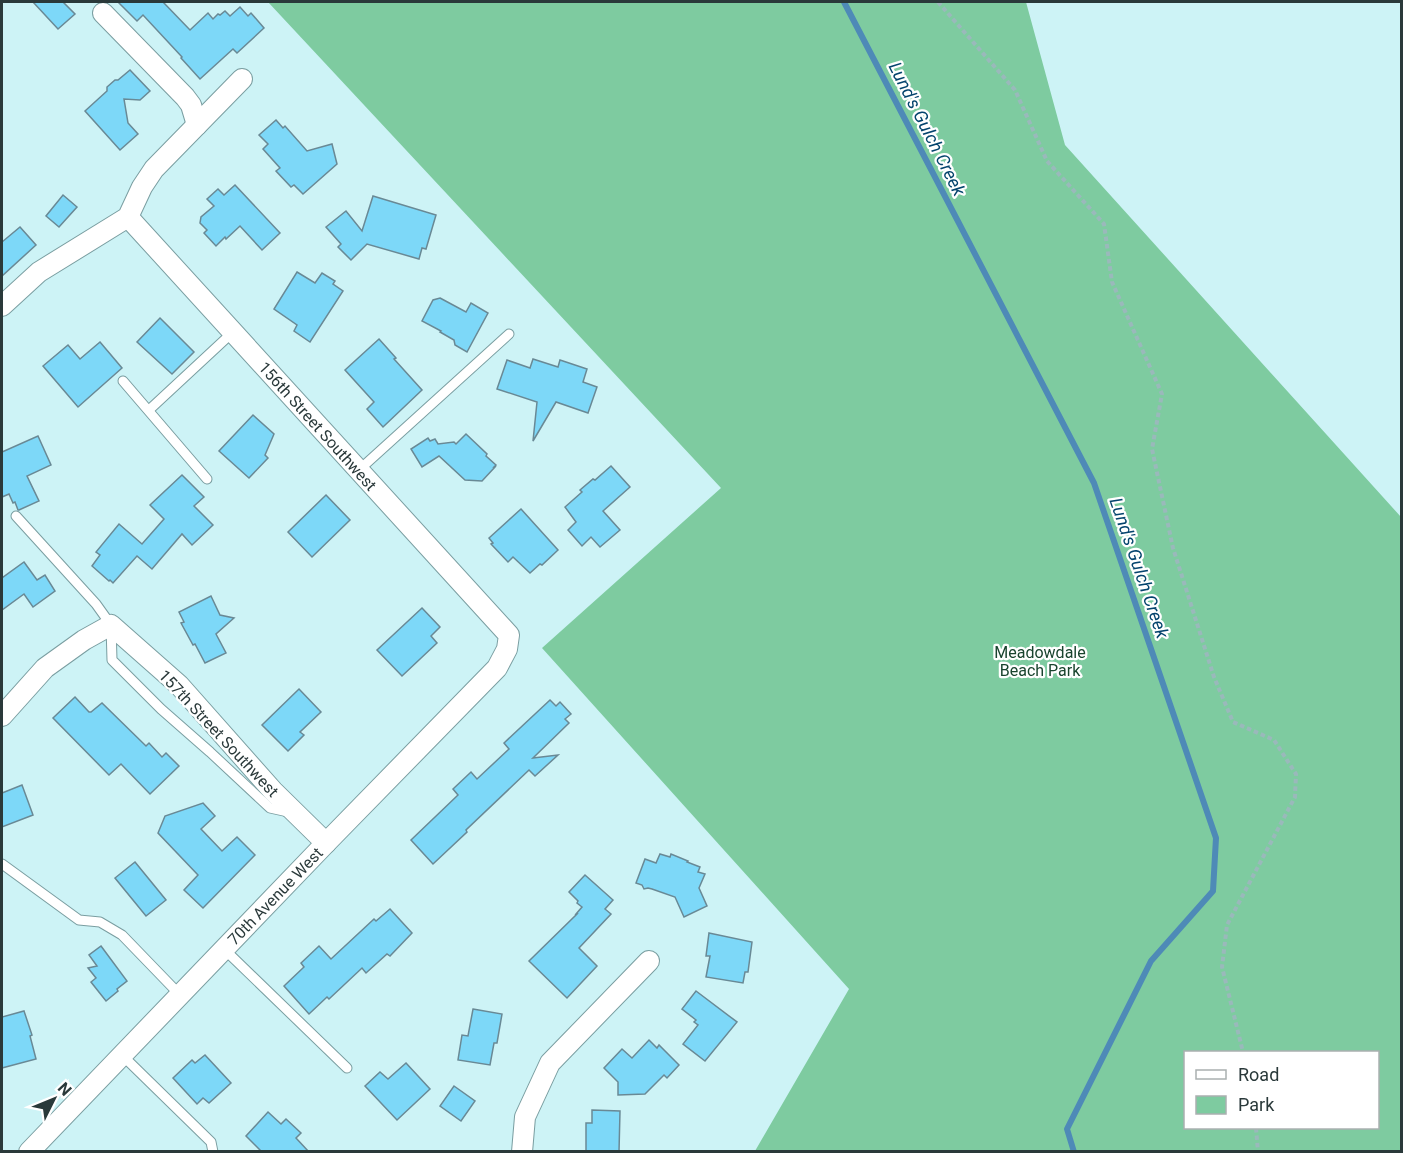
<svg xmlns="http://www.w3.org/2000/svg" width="1403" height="1153" viewBox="0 0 1403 1153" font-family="Roboto,sans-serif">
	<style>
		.green { fill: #7ecba0; fill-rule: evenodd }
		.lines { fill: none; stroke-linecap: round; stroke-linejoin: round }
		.stream { stroke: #4e8ab7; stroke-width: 6 }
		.building { fill: #7dd8f8; stroke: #698995; stroke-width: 1.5 }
		.lane-casing { stroke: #7a9ea1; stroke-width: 11 }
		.street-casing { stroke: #7a9ea1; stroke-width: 22 }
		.path { stroke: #9ab9bb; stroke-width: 4; stroke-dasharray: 4.5 3; stroke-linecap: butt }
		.lane { stroke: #fff; stroke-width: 9 }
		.street { stroke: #fff; stroke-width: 20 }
		.labels { text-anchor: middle; stroke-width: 4.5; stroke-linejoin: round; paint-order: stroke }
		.street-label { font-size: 16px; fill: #2a393a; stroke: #fff }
		.park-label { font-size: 16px; fill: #19442e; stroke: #fff }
		.water-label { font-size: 18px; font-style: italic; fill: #04446d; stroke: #fff }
	</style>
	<rect width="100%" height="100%" fill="#cdf3f6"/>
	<path class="green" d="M 268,2 L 1026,2 L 1065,145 L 1401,517 L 1401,1151 L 755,1151 L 849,989 L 542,648 L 721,488 ZM 1186,1052 L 1378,1052 L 1378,1128 L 1186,1128 Z"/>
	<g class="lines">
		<polyline class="stream" points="844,2 1094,483 1216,838 1213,891 1151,961 1067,1129 1074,1152"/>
	</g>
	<g class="building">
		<polygon points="33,2 63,2 75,14 58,29"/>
		<polygon points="118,2 163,2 190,30 208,13 213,19 218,14 220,15 225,11 230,16 240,7 248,16 251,13 264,28 237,53 233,49 200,79 181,58 182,57 143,15 137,21"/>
		<polygon points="130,70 150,91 140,100 124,99 128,123 138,134 120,150 85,111 107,91 107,87 115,80 118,80"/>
		<polygon points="276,120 283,128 285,126 307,151 332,144 337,164 303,194 294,185 291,187 276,171 280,168 263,149 268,144 259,135"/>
		<polygon points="235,185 280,233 262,250 240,226 226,239 225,237 216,246 204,233 207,230 200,223 201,217 214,206 207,199 218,189 224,195"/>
		<polygon points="63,195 77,207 59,227 46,216"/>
		<polygon points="373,196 436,215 426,249 422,248 419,259 367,244 351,260 338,247 341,244 326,227 346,211 362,231"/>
		<polygon points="20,227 36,245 2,276 2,242"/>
		<polygon points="297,272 315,283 322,273 335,281 333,284 343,291 310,342 294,331 297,325 274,309"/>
		<polygon points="440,298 466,312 471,303 488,313 467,352 455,345 454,340 440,332 441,331 422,321 433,300"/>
		<polygon points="160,318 194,352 172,374 137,342"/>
		<polygon points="379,339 396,358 394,359 422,390 383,427 367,409 374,402 345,370"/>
		<polygon points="100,342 122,368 78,407 43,366 68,345 80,359"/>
		<polygon points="533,359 558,367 560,360 587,369 583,382 597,387 588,413 556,402 533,441 537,402 497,389 507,360 530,368"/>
		<polygon points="253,415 274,434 265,455 268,458 249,478 219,451"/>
		<polygon points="466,434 487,454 486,456 496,465 494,467 495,467 482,481 465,480 439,456 422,467 411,449 428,438 430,441 435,439 438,444 454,442 456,444"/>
		<polygon points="38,436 51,465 27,476 39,501 19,510 18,510 15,502 13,503 9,494 2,497 2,452"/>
		<polygon points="611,466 630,487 603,511 620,530 600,547 591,537 582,546 568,530 576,522 565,507 582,492 580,490 593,479 595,480"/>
		<polygon points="182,475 204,497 194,506 213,525 192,545 182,534 152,569 137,556 113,583 110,580 109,581 92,566 100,555 96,552 119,524 142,544 164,519 150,505"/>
		<polygon points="326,495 350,520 312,557 288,532"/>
		<polygon points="521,509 558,550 542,565 540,564 530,573 513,557 508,562 491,544 493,543 489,538"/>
		<polygon points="24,562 37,580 45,575 55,591 33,607 24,594 2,610 2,578"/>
		<polygon points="211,596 220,615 234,618 216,634 226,653 205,663 195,644 193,645 181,623 184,622 179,612"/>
		<polygon points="422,608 440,627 431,636 437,643 402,676 377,650"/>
		<polygon points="299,689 321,712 300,732 304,735 288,751 262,725"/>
		<polygon points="75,697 89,712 91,712 102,703 146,746 149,743 162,757 166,753 179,766 150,794 121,764 109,775 53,718"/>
		<polygon points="550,700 556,706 560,702 571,714 565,719 569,723 533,758 558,755 535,776 529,770 466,830 467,832 433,864 411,840 458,795 453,789 471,772 477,779 509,749 504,743"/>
		<polygon points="22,785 33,815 2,827 2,793"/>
		<polygon points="203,803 215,816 201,829 222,851 237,837 255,855 203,908 184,890 198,875 158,833 165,816"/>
		<polygon points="660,854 670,857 671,854 688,861 687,862 700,867 698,872 705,874 699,888 707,906 684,917 675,897 652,889 648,888 644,889 642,885 636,883 645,859 656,863"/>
		<polygon points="135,862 166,900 146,916 115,878"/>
		<polygon points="585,875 613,900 605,909 611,914 579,948 597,966 567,998 529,961 577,914 576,914 582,907 577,903 578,901 569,892"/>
		<polygon points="390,909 412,933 390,956 387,954 366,973 362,968 329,999 327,997 309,1014 284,986 304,967 301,963 319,946 331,959 374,919 376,921"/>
		<polygon points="709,933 752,942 748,972 745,972 743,983 706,977 710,956 706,956"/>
		<polygon points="101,946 127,981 117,989 118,991 106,1001 91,982 96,978 88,968 97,966 89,955"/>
		<polygon points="696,991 737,1022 705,1061 683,1044 698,1025 694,1022 696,1020 682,1009"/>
		<polygon points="473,1009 502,1014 497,1043 494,1043 490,1065 458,1060 462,1035 468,1036"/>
		<polygon points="24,1011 32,1035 30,1036 36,1059 2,1068 2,1017"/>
		<polygon points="649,1040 657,1048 659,1045 679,1065 667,1078 664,1075 645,1094 618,1095 618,1082 604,1068 622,1049 632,1058"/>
		<polygon points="205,1055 231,1083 209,1103 203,1098 197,1104 173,1078 192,1060 195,1063"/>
		<polygon points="406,1063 430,1089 397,1120 365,1086 380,1072 388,1079"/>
		<polygon points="454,1086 475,1101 461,1121 440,1106"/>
		<polygon points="592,1110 620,1111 619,1152 586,1152 586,1123 592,1123"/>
		<polygon points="268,1112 281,1124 286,1119 301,1133 296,1138 309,1152 262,1152 246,1136"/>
	</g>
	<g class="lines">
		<defs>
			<g id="lane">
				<polyline points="123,381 207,479"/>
				<polyline points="149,410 233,332"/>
				<polyline points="359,470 509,334"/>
				<polyline points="16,516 96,604 111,625 112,660 161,709 210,752 270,808 288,812"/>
				<polyline points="2,864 79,920 100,922 122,935 180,995"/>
				<polyline points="224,949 347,1068"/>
				<polyline points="122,1055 211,1142 213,1152"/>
			</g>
			<g id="street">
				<polyline points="103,13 185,97 191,105 197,125"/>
				<polyline points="2,306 39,272 128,217 142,187 154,169 242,79"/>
				<polyline points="2,716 45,668 84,640 111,625 179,685 273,791 326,843"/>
				<polyline points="29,1152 326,843 497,668 507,649 509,635 128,217"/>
				<polyline points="522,1152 525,1117 550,1063 649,961"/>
			</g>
		</defs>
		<use href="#lane" class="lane-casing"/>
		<use href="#street" class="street-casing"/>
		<g class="path">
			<polyline points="938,2 1015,90 1047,161 1104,224 1112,282 1162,394 1152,449 1173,548 1214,677 1233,722 1274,740 1296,774 1295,797 1227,925 1222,967 1243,1052"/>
			<polyline points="1256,1128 1258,1152"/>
		</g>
		<use href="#lane" class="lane"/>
		<use href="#street" class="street"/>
	</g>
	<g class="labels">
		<g class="street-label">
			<text transform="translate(318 426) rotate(48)" y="6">156th Street Southwest</text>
			<text transform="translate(219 733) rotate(47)" y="6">157th Street Southwest</text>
			<text transform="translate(275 896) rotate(-46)" y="6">70th Avenue West</text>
		</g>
		<g class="park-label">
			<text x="1040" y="658">Meadowdale<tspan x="1040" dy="18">Beach Park</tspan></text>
		</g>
		<g class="water-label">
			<text transform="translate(927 129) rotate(63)" y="6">Lund's Gulch Creek</text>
			<text transform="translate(1139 568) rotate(71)" y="6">Lund's Gulch Creek</text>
		</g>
	</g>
	<rect width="1403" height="1153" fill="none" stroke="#2a393a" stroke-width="6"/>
	<rect x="1184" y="1051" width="195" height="78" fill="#ffffff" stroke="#aab0b0" stroke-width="1.5"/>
	<rect x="1196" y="1070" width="30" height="9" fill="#ffffff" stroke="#aab0b0" stroke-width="1.5"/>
	<text x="1238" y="1081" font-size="18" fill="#2a393a">Road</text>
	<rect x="1196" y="1096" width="30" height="18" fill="#7ecba0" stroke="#aab0b0" stroke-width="1.5"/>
	<text x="1238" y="1111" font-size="18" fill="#2a393a">Park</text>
	<g transform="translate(54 1099) rotate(47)" stroke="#ffffff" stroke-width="4.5" paint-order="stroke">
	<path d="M0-4.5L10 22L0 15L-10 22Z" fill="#2a393a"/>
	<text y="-9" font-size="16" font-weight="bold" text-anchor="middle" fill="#2a393a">N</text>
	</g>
</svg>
